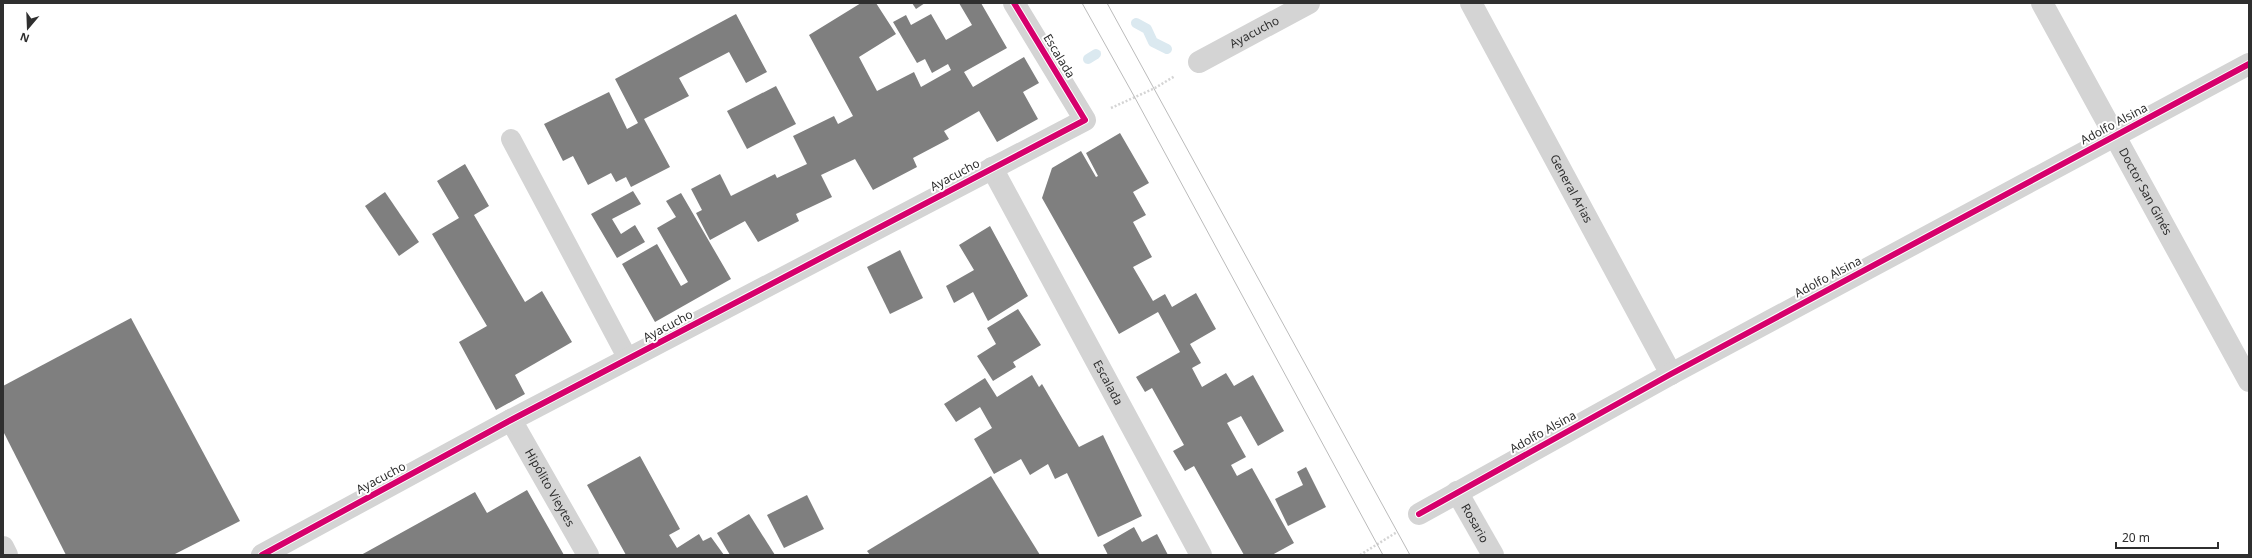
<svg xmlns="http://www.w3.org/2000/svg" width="2252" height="558" viewBox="0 0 2252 558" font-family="'Noto Sans',sans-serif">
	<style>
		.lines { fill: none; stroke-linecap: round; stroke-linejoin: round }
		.stream { stroke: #dbe9f0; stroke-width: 10 }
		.building { fill: #7f7f7f }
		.path { stroke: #d4d4d4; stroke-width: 2.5; stroke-dasharray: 2 2; stroke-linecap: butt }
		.service { stroke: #d4d4d4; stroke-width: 20 }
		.minor { stroke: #d4d4d4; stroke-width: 22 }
		.tram { stroke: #bbb; stroke-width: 1 }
		.cycleway-casing { stroke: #fff; stroke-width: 8 }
		.cycleway { stroke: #d6006c; stroke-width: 6 }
		.labels { text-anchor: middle; stroke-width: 4; stroke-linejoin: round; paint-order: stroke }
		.street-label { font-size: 12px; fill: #2f2f2f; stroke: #fff }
	</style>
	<rect width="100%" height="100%" fill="#fff"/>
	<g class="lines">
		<g class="stream">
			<polyline points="1136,23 1147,29 1153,42 1167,49"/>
			<polyline points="1088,59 1096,54"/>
		</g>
	</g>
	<g class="building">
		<polygon points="861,3 876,3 896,34 859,57 877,91 914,72 921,87 951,70 948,64 932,73 925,59 917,63 893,22 906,15 911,25 931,14 946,40 972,25 959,3 981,3 1007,48 964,72 973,87 1024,57 1039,83 1023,92 1038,119 997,142 979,111 944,131 949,139 913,158 917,167 873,190 855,159 821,175 832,197 796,214 799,221 758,242 745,221 710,240 696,213 702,210 691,189 720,174 731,196 775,174 777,178 807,164 793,136 834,116 838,124 853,116 809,35"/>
		<polygon points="912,3 925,3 916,9"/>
		<polygon points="736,14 767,72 746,83 729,52 679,78 689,96 644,119 670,167 631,187 626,177 616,182 611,173 588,185 573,156 563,161 544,124 609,92 627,129 638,123 615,79"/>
		<polygon points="776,86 796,124 747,149 727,111"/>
		<polygon points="1120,133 1149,183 1133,192 1146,215 1133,222 1152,257 1133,267 1153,301 1165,294 1172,307 1196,293 1216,329 1190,344 1201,363 1192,368 1202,387 1226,373 1234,386 1253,375 1284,431 1258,446 1241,416 1227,423 1246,457 1231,465 1237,476 1252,468 1294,543 1272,555 1244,555 1194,466 1185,471 1173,451 1184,445 1152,388 1145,392 1136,377 1180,352 1158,312 1119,334 1042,198 1052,168 1081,151 1096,177 1098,176 1086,153"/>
		<polygon points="465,164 489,206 474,215 525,302 542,291 572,342 515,375 525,394 496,410 459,342 487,326 432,234 459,218 437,181"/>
		<polygon points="633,191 641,204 612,219 621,234 635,225 645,242 617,258 591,214"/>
		<polygon points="385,192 419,242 399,256 365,206"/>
		<polygon points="681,193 731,279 655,322 622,264 657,244 681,286 688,282 657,228 676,217 666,201"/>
		<polygon points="990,226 1028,296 988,321 973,292 954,303 946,286 974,270 959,245"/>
		<polygon points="900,250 923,298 890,314 867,267"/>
		<polygon points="1018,309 1041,345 1013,362 1016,367 993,381 977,356 996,344 987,328"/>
		<polygon points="131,318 240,521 173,555 66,555 3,431 3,386"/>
		<polygon points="1032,375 1039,387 1042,384 1079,447 1103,435 1142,516 1098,537 1067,473 1055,479 1048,464 1030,475 1021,459 994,474 974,439 992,428 980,407 956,422 944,404 985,378 997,397"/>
		<polygon points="640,456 680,529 669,535 677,548 699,534 703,541 711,537 724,555 626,555 587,485"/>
		<polygon points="1306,467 1326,507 1288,526 1275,499 1303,485 1297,472"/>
		<polygon points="991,476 1040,555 870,555 867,551"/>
		<polygon points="527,490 564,555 361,555 475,492 487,513"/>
		<polygon points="807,495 824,529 784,548 767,515"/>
		<polygon points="749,514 775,555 730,555 717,533"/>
		<polygon points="1134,527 1142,542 1157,534 1168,555 1108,555 1103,545"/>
	</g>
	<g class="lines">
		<g class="path">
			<polyline points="1111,108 1155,88 1175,76"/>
			<polyline points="1360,555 1397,532"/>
		</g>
		<polyline class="service" points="511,139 628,359"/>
		<g class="minor">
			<path id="s1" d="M 1471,3 L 1671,374"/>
			<path id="s2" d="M 2042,3 L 2249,381"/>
			<path id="s3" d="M 1199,62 L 1309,3"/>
			<path id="s4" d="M 992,168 L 1201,555"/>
			<path id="s5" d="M 511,420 L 588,555"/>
			<path id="s6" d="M 1457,492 L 1493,555"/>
			<polyline points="1419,514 1671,374 2249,64"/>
			<polyline points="3,547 7,555"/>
			<polyline points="262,555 511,420 1085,120 1014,3"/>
		</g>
		<g class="tram">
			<polyline points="1082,3 1134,96 1383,555"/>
			<polyline points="1107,3 1410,555"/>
		</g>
		<defs>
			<g id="cycleway">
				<polyline points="1419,514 1671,374 2249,64"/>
				<polyline points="262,555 511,420 1085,120 1014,3"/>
			</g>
		</defs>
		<use href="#cycleway" class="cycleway-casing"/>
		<use href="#cycleway" class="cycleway"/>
	</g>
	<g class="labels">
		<g class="street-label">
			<text dy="4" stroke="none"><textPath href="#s3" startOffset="63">Ayacucho</textPath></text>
			<text transform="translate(1059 56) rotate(59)" y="4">Escalada</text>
			<text transform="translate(2114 124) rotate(-28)" y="4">Adolfo Alsina</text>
			<text transform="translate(955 175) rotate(-28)" y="4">Ayacucho</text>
			<text dy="4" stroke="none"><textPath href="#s1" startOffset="211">General Arias</textPath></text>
			<text dy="4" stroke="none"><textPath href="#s2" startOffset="215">Doctor San Ginés</textPath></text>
			<text transform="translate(1828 277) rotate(-28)" y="4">Adolfo Alsina</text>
			<text transform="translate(668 326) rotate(-28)" y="4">Ayacucho</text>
			<text dy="4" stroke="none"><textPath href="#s4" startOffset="244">Escalada</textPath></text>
			<text transform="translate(1543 432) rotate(-29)" y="4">Adolfo Alsina</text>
			<text transform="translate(381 478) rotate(-28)" y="4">Ayacucho</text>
			<text dy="4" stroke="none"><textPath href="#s5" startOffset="78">Hipólito Vieytes</textPath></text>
			<text dy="4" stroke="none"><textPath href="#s6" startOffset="36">Rosario</textPath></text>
		</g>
	</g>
	<rect width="2252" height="558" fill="none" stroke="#2f2f2f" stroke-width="8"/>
	<g transform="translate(28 28) rotate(199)" stroke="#ffffff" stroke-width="3" paint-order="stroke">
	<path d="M0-3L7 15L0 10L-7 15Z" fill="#2f2f2f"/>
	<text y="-6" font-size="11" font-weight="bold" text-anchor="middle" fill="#2f2f2f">N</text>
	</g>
	<path d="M2116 542v6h102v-6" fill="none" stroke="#2f2f2f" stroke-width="2"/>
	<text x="2122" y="542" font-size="12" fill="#2f2f2f" stroke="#ffffff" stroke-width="3" paint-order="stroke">20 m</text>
</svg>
